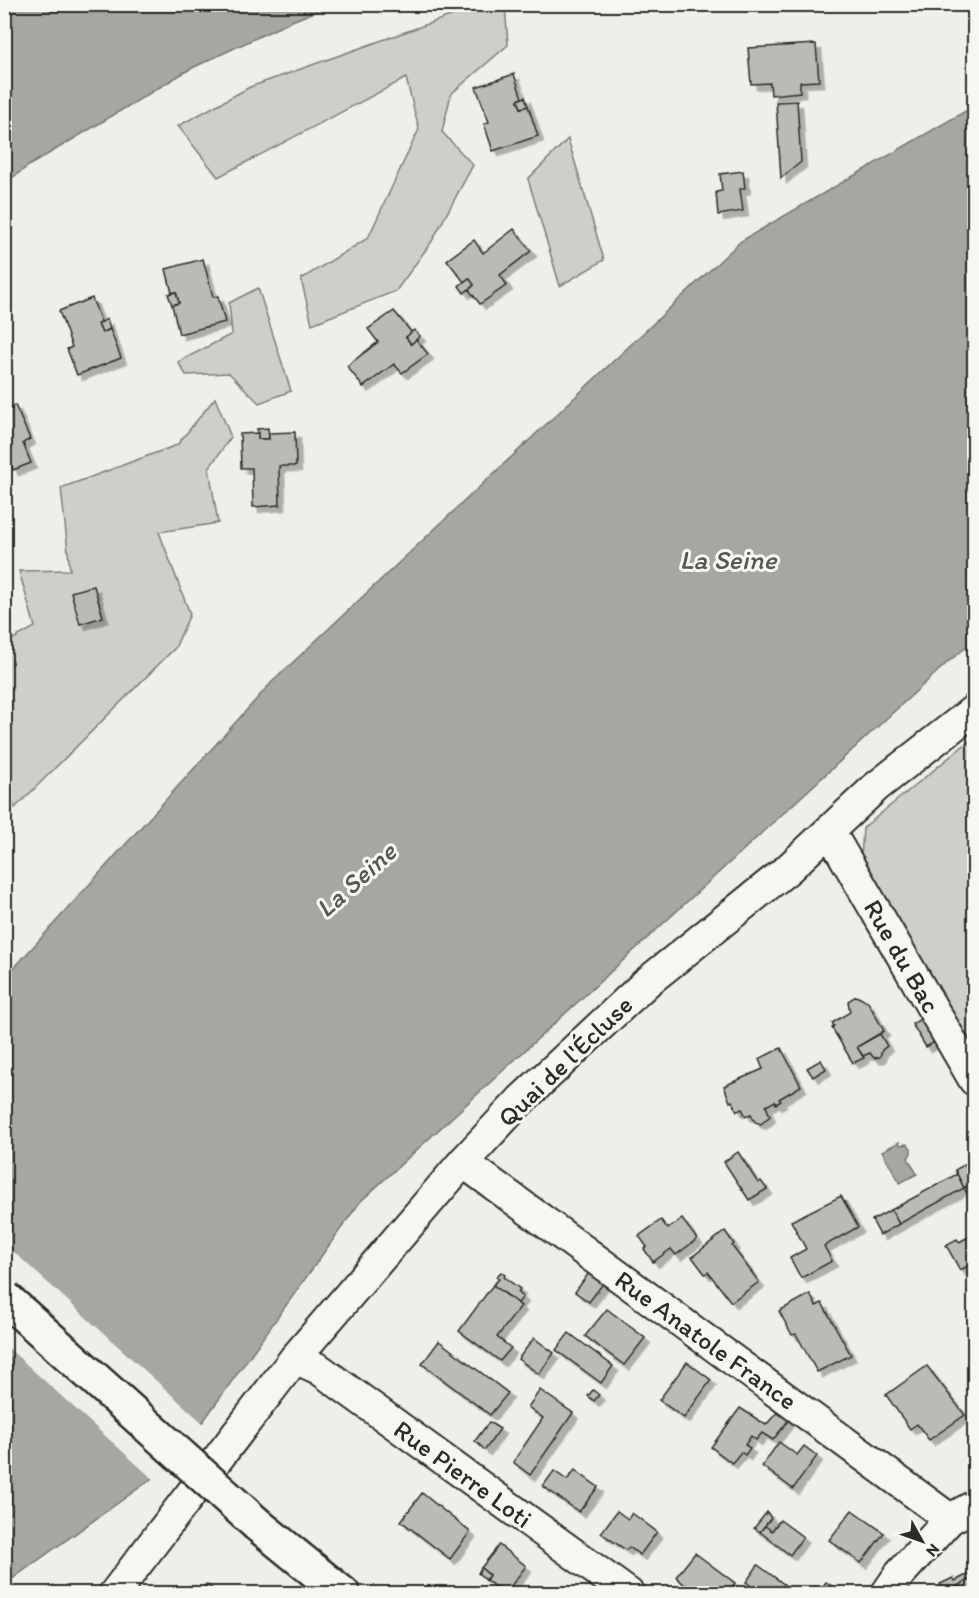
<svg xmlns="http://www.w3.org/2000/svg" width="979" height="1598" viewBox="0 0 979 1598" font-family="Itim,sans-serif">
	<style>
		.green { fill: #cececa; stroke: #7c7c7a; stroke-width: 1.5 }
		.water { fill: #a6a6a3; stroke: #757573; stroke-width: 1.5 }
		.pier { fill: #eeeeea }
		.building { fill: #babab7; stroke: #2b2b2b; stroke-width: 1.5; filter: url(#shadow) }
		.lines { fill: none; stroke-linecap: round; stroke-linejoin: round }
		.street-casing { stroke: #2b2b2b; stroke-width: 34 }
		.secondary-casing { stroke: #2b2b2b; stroke-width: 38 }
		.street { stroke: #f6f6f2; stroke-width: 30 }
		.secondary { stroke: #f6f6f2; stroke-width: 33 }
		.secondary-bridge-casing { stroke: #2b2b2b; stroke-width: 38; stroke-linecap: butt }
		.secondary-bridge { stroke: #f6f6f2; stroke-width: 33 }
		.labels { text-anchor: middle; stroke-width: 6; stroke-linejoin: round; paint-order: stroke }
		.street-label { font-size: 26px; fill: #2b2b2b; stroke: #f6f6f2 }
		.water-label { font-size: 27px; font-style: italic; fill: #565655; stroke: #f6f6f2 }
	</style>
	<defs>
		<filter id="shadow"><feDropShadow dx="5.5" dy="5.5" stdDeviation="0" flood-color="#0004"/></filter>
	</defs>
	<rect width="100%" height="100%" fill="#eeeeea"/>
	<filter id="ink" filterUnits="userSpaceOnUse"><feTurbulence type="fractalNoise" baseFrequency=".0167" numOctaves="2"/><feDisplacementMap in="SourceGraphic" scale="12" xChannelSelector="R" yChannelSelector="G"/><feConvolveMatrix kernelMatrix="1 2 1 2 8 2 1 2 1" color-interpolation-filters="sRGB"/></filter>
	<g filter="url(#ink)">
		<g class="green">
			<polygon points="484,4 505,5 508,45 451,94 442,132 473,165 432,241 396,291 312,324 301,279 368,238 419,129 406,78 218,177 178,126 250,87"/>
			<polygon points="568,139 604,260 560,286 528,179"/>
			<polygon points="258,288 291,391 259,403 229,373 186,375 178,362 232,334 229,303"/>
			<polygon points="215,398 231,437 209,468 218,523 159,532 190,614 175,648 15,808 5,784 4,644 35,627 19,571 70,570 61,488 177,445"/>
			<polygon points="974,737 974,1052 861,858 863,828"/>
		</g>
		<g class="water">
			<polygon points="5,4 332,4 332,5 292,21 190,69 30,165 5,183"/>
			<polygon points="974,106 974,641 948,662 360,1202 202,1423 150,1480 5,1584 5,978 272,682 741,241"/>
			<polygon points="899,1142 900,1145 907,1144 911,1148 911,1153 908,1158 917,1174 900,1183 882,1151"/>
		</g>
		<polygon class="pier" points="5,1244 205,1425 154,1480 5,1345"/>
		<g class="building">
			<polygon points="816,44 819,81 800,82 800,92 771,95 770,83 751,84 748,48"/>
			<polygon points="514,74 522,98 518,100 521,108 528,106 538,136 493,151 484,124 489,122 476,87"/>
			<polygon points="525,97 528,106 521,108 518,100"/>
			<polygon points="797,101 801,162 781,178 776,102"/>
			<polygon points="743,171 745,188 740,189 743,211 718,215 716,192 722,191 720,174"/>
			<polygon points="514,229 531,251 500,275 507,285 480,304 469,290 474,285 469,278 464,282 447,260 474,240 483,253"/>
			<polygon points="203,259 213,297 218,296 225,322 179,334 172,305 179,303 176,292 172,293 166,269"/>
			<polygon points="469,278 474,285 464,293 459,286"/>
			<polygon points="176,292 179,303 172,305 168,294"/>
			<polygon points="92,298 101,322 98,324 102,333 110,329 121,358 77,375 67,349 72,347 59,311"/>
			<polygon points="394,311 412,333 406,337 411,344 416,339 428,354 402,373 394,364 363,387 347,366 378,342 368,329"/>
			<polygon points="107,319 110,329 102,333 98,324"/>
			<polygon points="414,330 420,336 411,344 406,337"/>
			<polygon points="15,405 30,439 23,443 31,463 13,470 4,450 4,410"/>
			<polygon points="268,428 269,439 258,439 257,429"/>
			<polygon points="295,432 296,466 279,466 280,505 253,507 252,468 241,468 240,434 258,433 258,439 269,439 269,433"/>
			<polygon points="94,586 103,617 80,624 71,592"/>
			<polygon points="856,996 868,1002 884,1031 857,1047 864,1058 853,1063 832,1028 834,1026 832,1023 850,1012 848,1001"/>
			<polygon points="924,1017 938,1040 926,1047 912,1024"/>
			<polygon points="880,1034 887,1046 882,1050 880,1057 874,1058 870,1053 863,1056 857,1047"/>
			<polygon points="781,1048 801,1086 779,1099 781,1101 776,1104 775,1101 766,1106 770,1116 761,1124 755,1122 751,1114 746,1116 742,1109 737,1111 732,1101 730,1102 724,1086 763,1069 759,1059"/>
			<polygon points="821,1060 826,1069 813,1077 807,1068"/>
			<polygon points="738,1152 758,1183 761,1181 767,1189 749,1200 724,1162"/>
			<polygon points="974,1159 974,1182 964,1188 955,1170"/>
			<polygon points="957,1174 964,1188 899,1224 891,1210"/>
			<polygon points="974,1182 974,1205 964,1188"/>
			<polygon points="841,1196 858,1227 824,1246 832,1261 801,1278 790,1258 806,1249 791,1221"/>
			<polygon points="891,1210 899,1224 880,1235 872,1220"/>
			<polygon points="682,1219 697,1239 676,1255 671,1249 653,1262 644,1249 647,1247 639,1236 661,1220 668,1229"/>
			<polygon points="725,1231 734,1244 732,1246 759,1282 731,1302 708,1272 705,1274 692,1257"/>
			<polygon points="974,1234 974,1263 960,1270 946,1245 957,1239 959,1242"/>
			<polygon points="591,1270 605,1281 589,1302 575,1292"/>
			<polygon points="501,1272 505,1275 504,1277 520,1289 518,1292 523,1297 518,1303 493,1285 499,1279 496,1277"/>
			<polygon points="493,1285 521,1306 497,1337 511,1348 500,1361 459,1331"/>
			<polygon points="810,1294 816,1306 822,1303 851,1355 817,1372 796,1334 792,1335 779,1311"/>
			<polygon points="607,1309 645,1338 624,1365 585,1336"/>
			<polygon points="569,1333 613,1366 601,1383 556,1350"/>
			<polygon points="534,1338 554,1353 539,1374 518,1359"/>
			<polygon points="439,1341 508,1393 490,1415 422,1364"/>
			<polygon points="687,1362 711,1380 684,1418 659,1400"/>
			<polygon points="927,1366 965,1415 929,1440 917,1424 910,1429 886,1395"/>
			<polygon points="540,1390 573,1413 530,1475 513,1462 543,1418 528,1407"/>
			<polygon points="593,1390 599,1395 594,1401 588,1396"/>
			<polygon points="740,1408 766,1425 780,1409 791,1417 773,1440 762,1433 756,1440 751,1436 745,1445 750,1448 745,1455 741,1452 732,1463 711,1447"/>
			<polygon points="489,1422 500,1429 485,1450 475,1441"/>
			<polygon points="779,1442 797,1455 804,1446 817,1456 793,1489 762,1466"/>
			<polygon points="575,1470 598,1487 579,1512 543,1486 554,1471 567,1480"/>
			<polygon points="422,1493 470,1532 450,1559 401,1521"/>
			<polygon points="852,1510 884,1533 861,1563 829,1540"/>
			<polygon points="617,1511 628,1519 632,1513 657,1532 640,1555 629,1547 626,1550 601,1533"/>
			<polygon points="767,1512 771,1518 760,1532 754,1528"/>
			<polygon points="780,1520 803,1537 790,1555 760,1532 765,1526 772,1531"/>
			<polygon points="499,1545 526,1566 505,1594 486,1580 489,1575 481,1568"/>
			<polygon points="695,1553 735,1583 726,1594 695,1594 676,1577"/>
			<polygon points="758,1565 789,1588 785,1594 761,1594 746,1582"/>
			<polygon points="481,1568 489,1575 486,1580 478,1573"/>
			<polygon points="974,1571 974,1577 945,1593 940,1584 953,1578 955,1581"/>
			<polygon points="974,1577 974,1594 945,1594 945,1593"/>
			<polygon points="826,1582 843,1594 817,1594"/>
			<polygon points="206,1584 214,1590 211,1594 200,1592"/>
		</g>
		<g class="lines">
			<defs>
				<g id="street">
					<polyline points="830,832 974,1080"/>
					<polyline points="463,1162 950,1519"/>
					<polyline points="295,1358 319,1369 629,1594"/>
					<polyline points="114,1594 295,1358 463,1162 521,1100 646,983 788,869 876,787 974,710"/>
					<polyline points="886,1594 899,1575 950,1519 974,1506"/>
				</g>
				<polyline id="secondary" points="258,1525 343,1594"/>
			</defs>
			<use href="#street" class="street-casing"/>
			<use href="#secondary" class="secondary-casing"/>
			<use href="#street" class="street"/>
			<use href="#secondary" class="secondary"/>
			<defs>
				<polyline id="secondary-bridge" points="5,1298 258,1525"/>
			</defs>
			<use href="#secondary-bridge" class="secondary-bridge-casing"/>
			<use href="#secondary-bridge" class="secondary-bridge"/>
		</g>
	</g>
	<g class="labels">
		<g class="street-label">
			<text transform="translate(902 956) rotate(60)" y="9">Rue du Bac</text>
			<text transform="translate(565 1061) rotate(-44)" y="9">Quai de l'Écluse</text>
			<text transform="translate(706 1340) rotate(36)" y="9">Rue Anatole France</text>
			<text transform="translate(463 1474) rotate(36)" y="9">Rue Pierre Loti</text>
		</g>
		<g class="water-label">
			<text x="728" y="569">La Seine</text>
			<text transform="translate(356 880) rotate(-42)" y="9">La Seine</text>
		</g>
	</g>
	<rect width="979" height="1598" fill="none" stroke="#f6f6f2" stroke-width="24"/>
	<rect x="12" y="12" width="955" height="1574" fill="none" stroke="#2b2b2b" stroke-width="2" filter="url(#ink)"/>
	<g transform="translate(922 1541) rotate(130)" stroke="#f6f6f2" stroke-width="4.5" paint-order="stroke">
	<path d="M0-4.5L10 22L0 15L-10 22Z" fill="#2b2b2b"/>
	<text y="-9" font-size="16" font-weight="bold" text-anchor="middle" fill="#2b2b2b">N</text>
	</g>
</svg>
